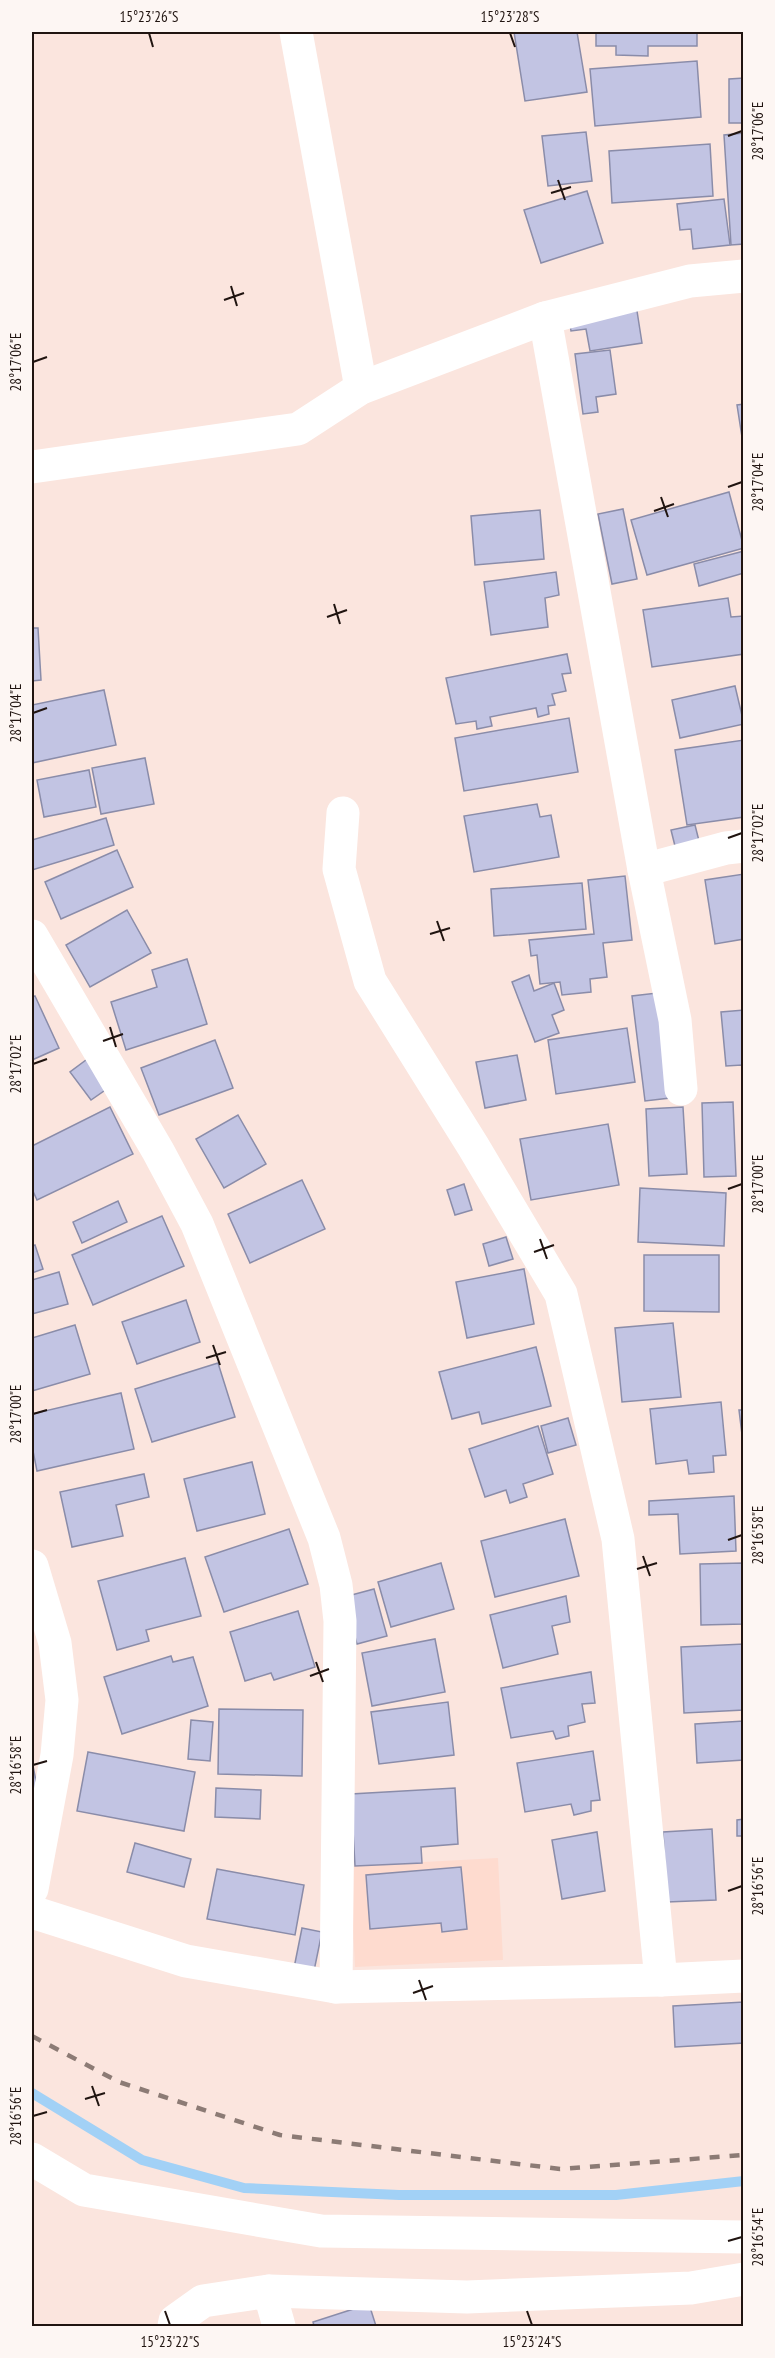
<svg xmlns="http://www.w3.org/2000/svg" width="775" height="2358" viewBox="0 0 775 2358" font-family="'PT Sans Narrow',sans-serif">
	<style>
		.built { fill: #fedbcf }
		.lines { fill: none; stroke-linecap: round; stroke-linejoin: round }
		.stream { stroke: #a2d1f6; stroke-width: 10 }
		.building { fill: #c2c4e3; stroke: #8a8ca9; stroke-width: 1.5 }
		.minor { stroke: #fff; stroke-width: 33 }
		.rail { stroke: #8c7b75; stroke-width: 4.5; stroke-dasharray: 10 10; stroke-linecap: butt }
		.ticks { fill: none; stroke: #201410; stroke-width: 2 }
		.neatline { fill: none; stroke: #201410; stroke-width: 2 }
		.ticks-label { font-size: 15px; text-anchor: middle; fill: #201410 }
	</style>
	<rect width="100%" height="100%" fill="#fbe5de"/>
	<polygon class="built" points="498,1858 503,1960 355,1967 350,1866"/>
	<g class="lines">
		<polyline class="stream" points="32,2093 142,2160 244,2188 399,2195 616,2195 744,2181"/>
	</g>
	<g class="building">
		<polygon points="514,32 577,32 587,92 525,101"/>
		<polygon points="596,32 697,32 697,46 648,46 648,56 616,55 616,46 596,46"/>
		<polygon points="697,61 701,117 595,126 590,69"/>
		<polygon points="744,78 744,123 729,123 729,79"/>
		<polygon points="586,132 592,181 548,186 542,136"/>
		<polygon points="744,133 744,244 731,245 724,135"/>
		<polygon points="710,144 713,196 612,203 609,151"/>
		<polygon points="587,191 603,243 541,263 524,210"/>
		<polygon points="724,199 730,245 693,249 691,229 680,230 677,204"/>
		<polygon points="637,311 642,343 590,351 586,329 571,331 569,319"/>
		<polygon points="610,350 616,394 596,397 598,412 583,414 575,354"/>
		<polygon points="744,404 744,450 737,405"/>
		<polygon points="729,492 744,548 647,575 631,520"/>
		<polygon points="623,509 637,579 612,584 598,514"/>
		<polygon points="540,510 544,559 475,565 471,516"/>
		<polygon points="744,551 744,573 699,586 694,564"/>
		<polygon points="556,572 559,595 545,598 548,627 491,635 484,582"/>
		<polygon points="728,598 731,617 744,616 744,654 652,667 643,610"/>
		<polygon points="32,628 38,628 41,680 32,681"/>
		<polygon points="567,654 571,673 562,674 566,691 552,694 555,705 548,706 549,714 538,717 536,708 490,717 492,726 477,729 476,721 456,724 446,678"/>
		<polygon points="735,686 744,724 680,738 672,700"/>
		<polygon points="104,690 116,745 32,763 32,705"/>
		<polygon points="569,718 578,772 464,791 455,738"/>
		<polygon points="744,740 744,817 687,825 675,750"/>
		<polygon points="145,758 154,804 101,814 92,768"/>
		<polygon points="89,770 96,807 44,817 37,780"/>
		<polygon points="537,804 540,817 551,815 559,857 474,872 464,816"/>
		<polygon points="106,818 114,845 32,870 32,840"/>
		<polygon points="695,825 699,841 675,846 671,830"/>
		<polygon points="117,850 133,887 61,919 45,882"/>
		<polygon points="744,874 744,939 715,944 705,880"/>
		<polygon points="625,876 632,940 603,943 607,977 590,979 591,992 562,995 560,982 540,984 537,955 531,956 529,940 594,934 588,880"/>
		<polygon points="582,883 586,929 494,936 491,889"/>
		<polygon points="127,910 151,953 90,987 66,945"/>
		<polygon points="187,959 207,1024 126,1050 111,1002 157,987 152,970"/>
		<polygon points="529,975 534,991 554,983 564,1010 552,1015 559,1033 535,1042 512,982"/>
		<polygon points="657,993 670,1098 645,1101 632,996"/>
		<polygon points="35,996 59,1048 32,1060 32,997"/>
		<polygon points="744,1010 744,1080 743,1080 742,1065 726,1066 721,1012"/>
		<polygon points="627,1028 635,1082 556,1094 548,1040"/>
		<polygon points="215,1040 233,1088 159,1115 141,1068"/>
		<polygon points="517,1055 526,1100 485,1108 476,1062"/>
		<polygon points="90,1057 111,1086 91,1100 70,1072"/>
		<polygon points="733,1102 736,1176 704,1177 702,1103"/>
		<polygon points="110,1107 133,1154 37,1200 32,1189 32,1146"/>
		<polygon points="683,1107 687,1174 649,1176 646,1109"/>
		<polygon points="238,1115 266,1164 224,1188 196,1139"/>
		<polygon points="608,1124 619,1185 531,1200 520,1139"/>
		<polygon points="302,1180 325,1229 250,1263 228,1214"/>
		<polygon points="464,1184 472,1210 455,1215 447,1190"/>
		<polygon points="640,1188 726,1193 724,1246 638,1242"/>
		<polygon points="118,1201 127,1222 82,1243 73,1222"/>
		<polygon points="162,1216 184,1266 93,1305 72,1255"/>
		<polygon points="506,1237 513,1259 489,1266 483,1244"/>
		<polygon points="35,1245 43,1269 32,1273 32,1246"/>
		<polygon points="644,1255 719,1255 719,1312 644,1311"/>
		<polygon points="524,1269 534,1324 467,1338 456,1282"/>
		<polygon points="59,1272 68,1304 32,1314 32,1280"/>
		<polygon points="186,1300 200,1342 137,1364 122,1322"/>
		<polygon points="673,1323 681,1397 622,1402 615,1328"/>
		<polygon points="75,1325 90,1374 32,1391 32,1338"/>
		<polygon points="536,1347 551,1406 482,1424 479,1412 452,1419 439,1372"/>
		<polygon points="218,1363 235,1417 152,1442 135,1389"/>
		<polygon points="121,1393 134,1449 37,1471 32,1446 32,1414"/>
		<polygon points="721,1402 726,1455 713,1456 714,1472 689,1474 687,1460 656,1464 650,1409"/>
		<polygon points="739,1410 744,1410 744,1451"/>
		<polygon points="568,1418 576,1445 548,1453 541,1426"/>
		<polygon points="538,1426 553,1474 523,1484 527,1497 510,1503 506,1490 485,1497 469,1449"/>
		<polygon points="252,1462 265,1514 197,1531 184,1479"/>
		<polygon points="144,1474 149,1497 116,1505 123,1536 72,1547 60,1492"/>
		<polygon points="734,1496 736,1551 680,1554 678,1514 649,1515 649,1501"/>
		<polygon points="565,1519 579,1576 495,1597 481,1541"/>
		<polygon points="289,1529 308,1584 224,1612 205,1557"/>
		<polygon points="185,1558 201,1616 146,1630 149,1641 117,1650 98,1581"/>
		<polygon points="441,1563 454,1609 391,1627 378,1582"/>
		<polygon points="744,1563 744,1624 701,1625 700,1564"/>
		<polygon points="374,1589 387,1636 357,1644 344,1597"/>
		<polygon points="566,1596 570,1622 552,1626 558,1654 503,1668 490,1615"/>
		<polygon points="298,1611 315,1667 274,1680 271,1673 245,1681 230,1632"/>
		<polygon points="435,1639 445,1692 372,1706 362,1653"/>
		<polygon points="744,1644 744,1710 684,1713 681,1647"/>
		<polygon points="171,1656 173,1662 193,1657 208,1706 122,1734 104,1677"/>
		<polygon points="591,1672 595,1703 582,1704 585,1722 568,1726 569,1736 556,1739 553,1731 511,1738 501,1688"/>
		<polygon points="448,1702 454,1755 379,1764 371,1712"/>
		<polygon points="219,1709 303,1710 302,1776 218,1774"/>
		<polygon points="191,1720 213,1722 210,1761 188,1759"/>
		<polygon points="744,1721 744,1760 697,1763 695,1724"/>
		<polygon points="593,1751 600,1800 591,1801 591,1811 574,1815 571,1804 525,1812 517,1763"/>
		<polygon points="88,1752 195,1772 184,1831 77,1811"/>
		<polygon points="32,1761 38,1791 32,1792"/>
		<polygon points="216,1788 261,1790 260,1819 215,1817"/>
		<polygon points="455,1788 458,1844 421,1847 422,1863 355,1866 351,1794"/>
		<polygon points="744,1819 744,1836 737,1836 737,1820"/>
		<polygon points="712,1829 716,1900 667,1902 663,1832"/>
		<polygon points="597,1832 605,1891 562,1899 552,1840"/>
		<polygon points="135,1843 191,1859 184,1887 127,1872"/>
		<polygon points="461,1867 467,1929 442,1932 441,1923 370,1929 366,1875"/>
		<polygon points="217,1869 304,1885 295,1935 207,1919"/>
		<polygon points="302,1928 322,1932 314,1971 294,1968"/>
		<polygon points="744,2002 744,2043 675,2047 673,2006"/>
		<polygon points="369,2304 376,2326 314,2326 313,2322"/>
	</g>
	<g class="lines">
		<g class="minor">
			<polyline points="296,32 361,388"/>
			<polyline points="545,318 644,870 675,1020 681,1089"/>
			<polyline points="32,467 298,429 361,388 545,318 690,281 744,276"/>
			<polyline points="343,813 339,869 370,981 473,1146 561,1294 618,1539 661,1980"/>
			<polyline points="644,870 726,848 744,846"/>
			<polyline points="32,936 158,1151 197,1224 324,1538 336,1585 340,1621 336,1987"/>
			<polyline points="32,1566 55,1643 62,1700 57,1755 32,1889"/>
			<polyline points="32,1912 186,1961 336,1987 661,1980 744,1976"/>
			<polyline points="32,2159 84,2190 321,2231 744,2237"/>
			<polyline points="269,2291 467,2297 691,2288 744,2279"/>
			<polyline points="174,2326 175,2321 203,2301 269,2291 279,2326"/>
		</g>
		<polyline class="rail" points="32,2036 119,2082 280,2135 560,2169 744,2155"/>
	</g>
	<path class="ticks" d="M 149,33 L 153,47M 510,33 L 515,47M 728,136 L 742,131M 558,180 L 565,200M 551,193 L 571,187M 231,286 L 237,306M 224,300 L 244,293M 33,362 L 47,357M 728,487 L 742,482M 661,497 L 668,517M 654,511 L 674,504M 334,604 L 340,624M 327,617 L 347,610M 33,713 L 47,708M 728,838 L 742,833M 437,921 L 444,941M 430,934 L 450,928M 110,1027 L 116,1047M 103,1041 L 123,1034M 33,1064 L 47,1059M 728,1189 L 742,1184M 540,1239 L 547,1259M 534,1252 L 554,1245M 213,1345 L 220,1365M 206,1358 L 226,1352M 33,1414 L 47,1410M 728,1540 L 742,1535M 643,1556 L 650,1576M 637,1569 L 657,1563M 316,1662 L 323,1682M 310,1676 L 329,1669M 33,1765 L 47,1761M 728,1891 L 742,1886M 419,1980 L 426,2000M 413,1993 L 433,1986M 92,2086 L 99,2106M 85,2099 L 105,2093M 33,2116 L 47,2112M 728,2241 L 742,2237M 165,2311 L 170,2325M 527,2311 L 532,2325"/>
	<rect width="775" height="2358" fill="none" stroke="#fdf6f3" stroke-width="66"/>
	<rect x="33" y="33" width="709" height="2292" class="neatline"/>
	<g class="ticks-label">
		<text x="149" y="22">15°23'26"S</text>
		<text x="510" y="22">15°23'28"S</text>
		<text transform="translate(758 131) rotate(-90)" y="5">28°17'06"E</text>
		<text transform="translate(16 362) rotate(-90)" y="5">28°17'06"E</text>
		<text transform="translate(758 482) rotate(-90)" y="5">28°17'04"E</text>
		<text transform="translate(16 713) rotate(-90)" y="5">28°17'04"E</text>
		<text transform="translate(758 833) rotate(-90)" y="5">28°17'02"E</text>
		<text transform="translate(16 1064) rotate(-90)" y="5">28°17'02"E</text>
		<text transform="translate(758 1184) rotate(-90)" y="5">28°17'00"E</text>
		<text transform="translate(16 1414) rotate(-90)" y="5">28°17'00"E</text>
		<text transform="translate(758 1535) rotate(-90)" y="5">28°16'58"E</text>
		<text transform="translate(16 1765) rotate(-90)" y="5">28°16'58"E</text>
		<text transform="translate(758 1886) rotate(-90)" y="5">28°16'56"E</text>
		<text transform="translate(16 2116) rotate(-90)" y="5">28°16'56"E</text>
		<text transform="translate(758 2237) rotate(-90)" y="5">28°16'54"E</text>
		<text x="170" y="2347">15°23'22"S</text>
		<text x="532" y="2347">15°23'24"S</text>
	</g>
</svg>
